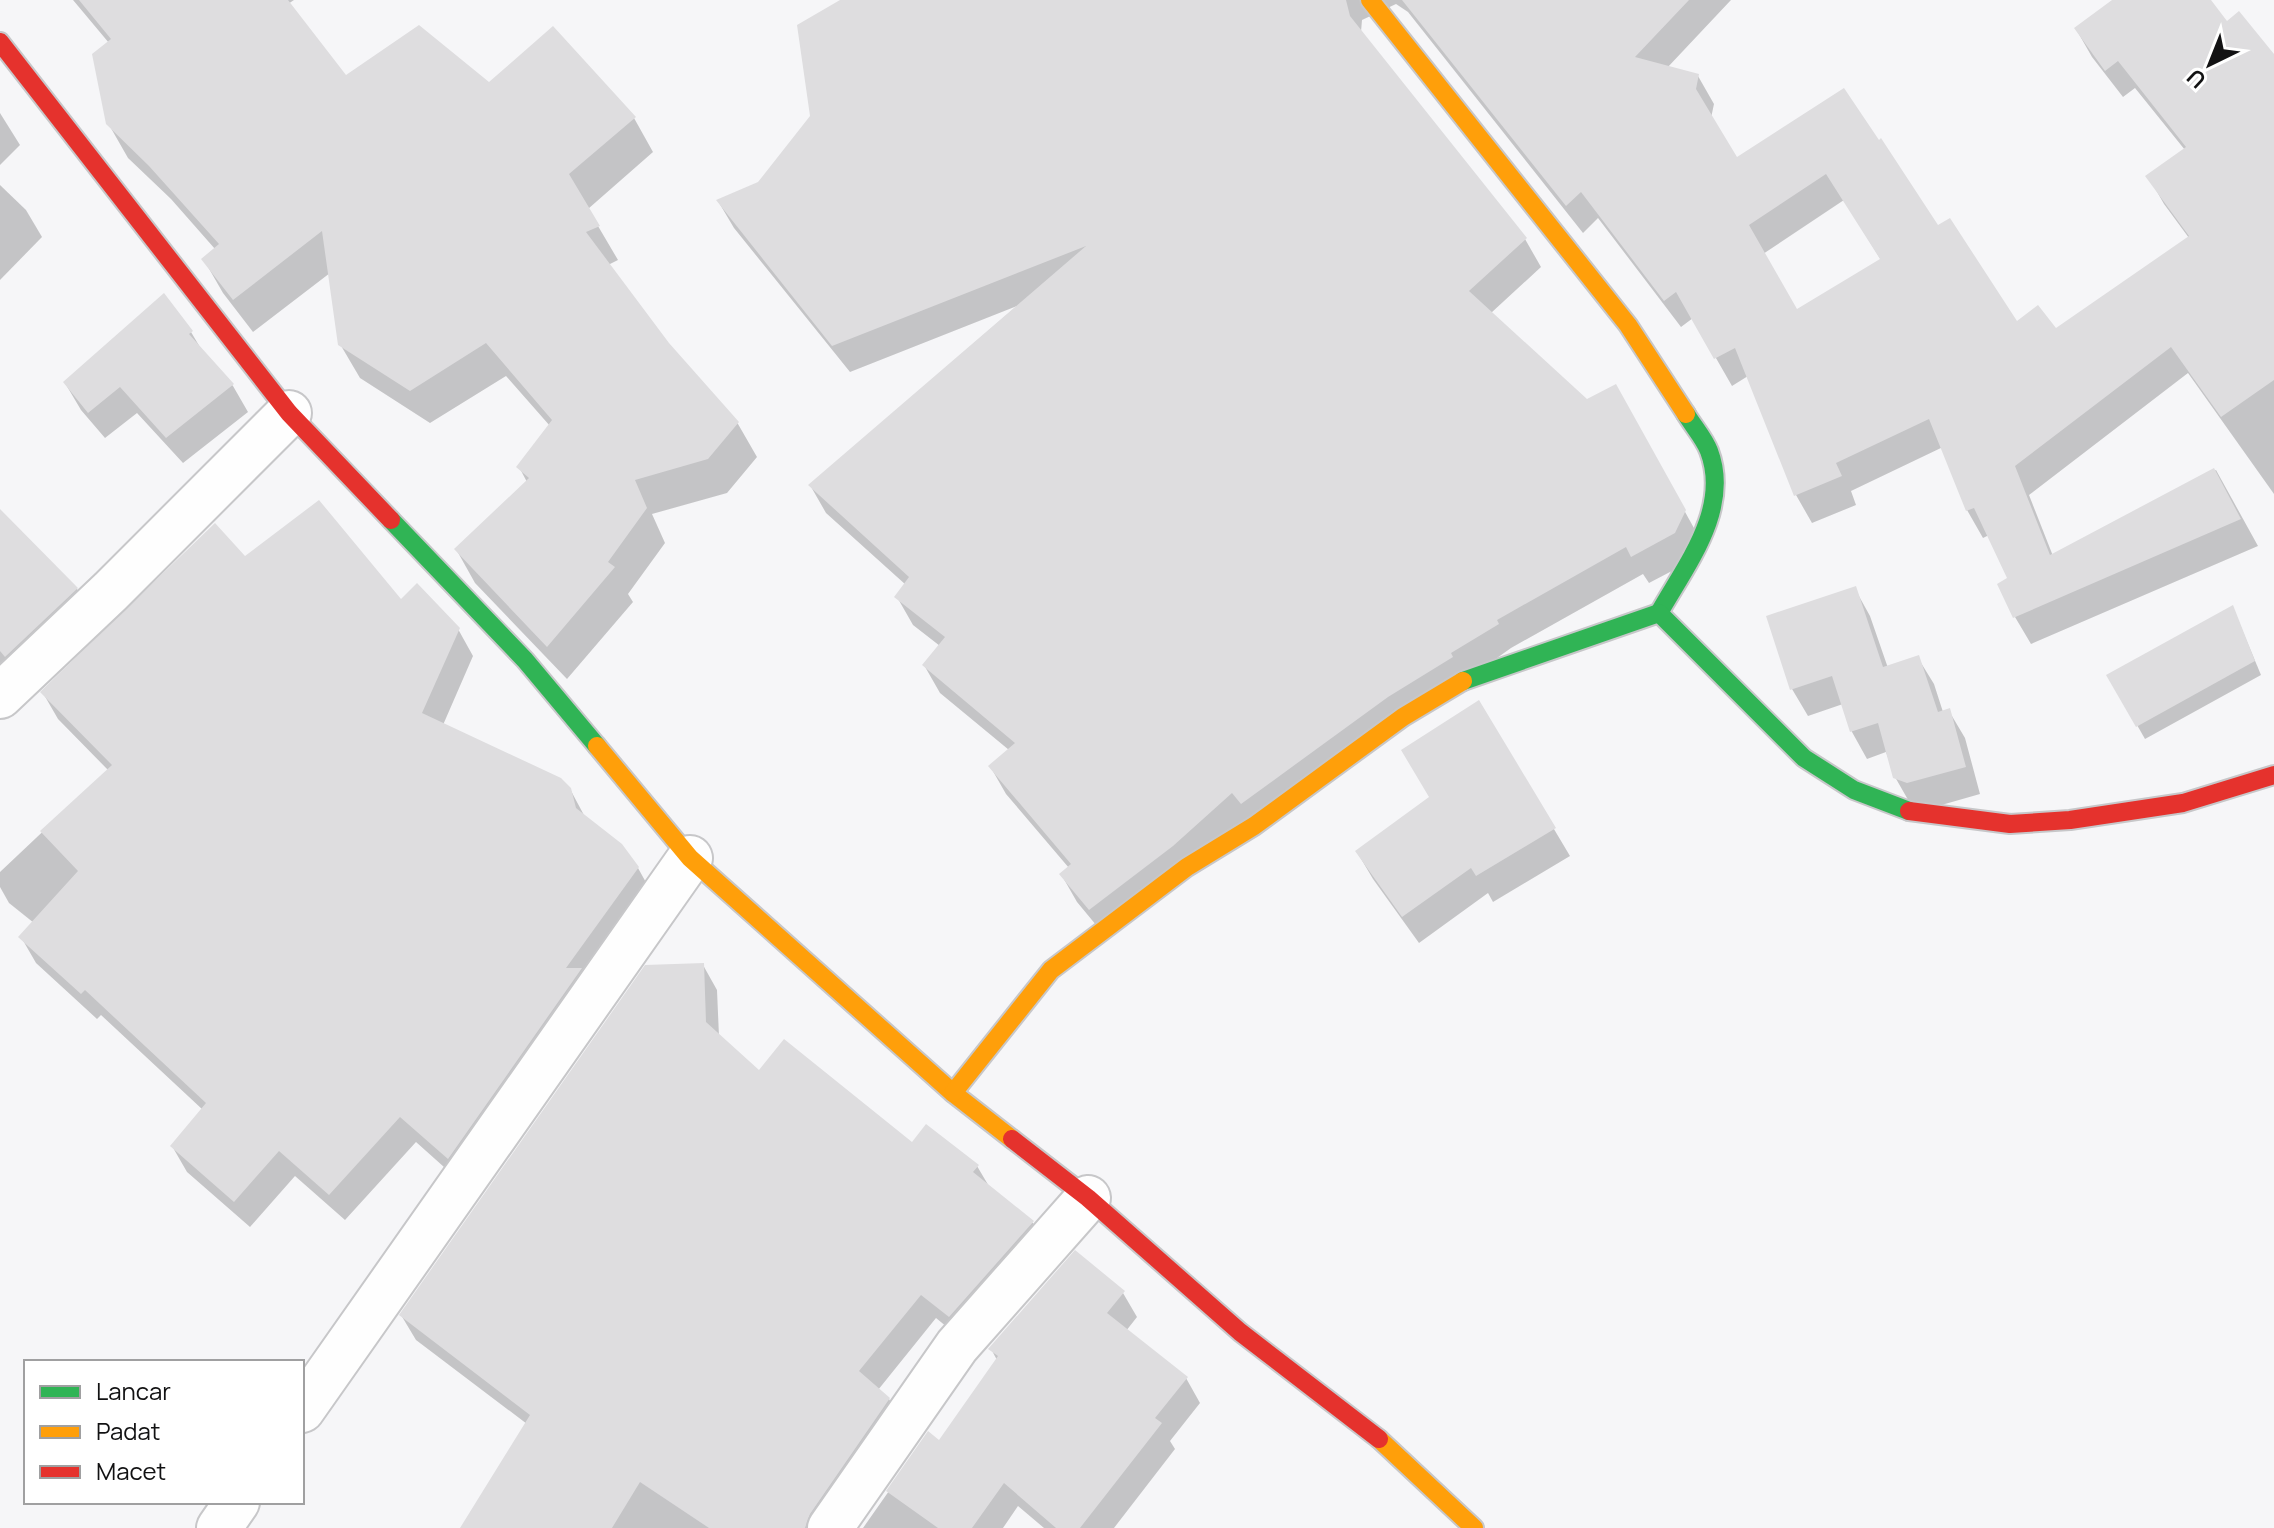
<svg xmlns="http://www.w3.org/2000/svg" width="2274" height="1528" viewBox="0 0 2274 1528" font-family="Manrope,sans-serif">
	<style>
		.shadow { fill: #0003; fill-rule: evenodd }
		.building { fill: #dedddf; fill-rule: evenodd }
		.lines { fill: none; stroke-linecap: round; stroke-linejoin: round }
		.street-casing { stroke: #c7c7c9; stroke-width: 48 }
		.fast-casing { stroke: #c7c7c9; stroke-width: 22 }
		.slow-casing { stroke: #c7c7c9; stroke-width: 22 }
		.jam-casing { stroke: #c7c7c9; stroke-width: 22 }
		.street { stroke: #fefefe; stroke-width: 44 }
		.fast { stroke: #30b455; stroke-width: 18 }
		.slow { stroke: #ff9f0a; stroke-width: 18 }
		.jam { stroke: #e5322d; stroke-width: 18 }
	</style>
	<rect width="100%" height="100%" fill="#f6f6f8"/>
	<g class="shadow">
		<polygon points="73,0 294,0 288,4 346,77 489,85 634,118 653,152 588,209 618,260 608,265 667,344 738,424 757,457 727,493 652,514 665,543 628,594 633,602 567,679 475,583 456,549 527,482 519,467 550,426 506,376 430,423 360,378 340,344 330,273 253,332 223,293 204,260 215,249 171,199 128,158 108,123 109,43"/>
		<path d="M 844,0 L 1731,0 L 1667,68 L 1698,76 L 1714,104 L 1711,118 L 1736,160 L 1843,91 L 1938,228 L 2017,324 L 2056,331 L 2189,238 L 2164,204 L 2148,176 L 2185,150 L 2135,88 L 2123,97 L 2092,57 L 2076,29 L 2115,0 L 2209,0 L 2226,24 L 2274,57 L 2274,494 L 2188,373 L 2029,495 L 2053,556 L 2216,470 L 2258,546 L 2031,644 L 2015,617 L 2010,579 L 1989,535 L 1983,538 L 1967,510 L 1943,447 L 1851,491 L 1856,505 L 1812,523 L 1796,495 L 1748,376 L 1732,386 L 1693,318 L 1681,327 L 1598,218 L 1583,233 L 1408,12 L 1396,4 L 1362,20 L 1361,32 L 1525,239 L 1541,267 L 1491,313 L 1587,401 L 1631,414 L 1700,539 L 1691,561 L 1649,583 L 1643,574 L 1511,648 L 1106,937 L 1077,902 L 1061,874 L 1069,868 L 1006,794 L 990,766 L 1009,750 L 940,693 L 924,665 L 940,646 L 913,625 L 897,597 L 906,585 L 826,513 L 810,485 L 1017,306 L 850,372 L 734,228 L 718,201 L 759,183 L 812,117 ZM 1844,200 L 1881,260 L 1796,311 L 1763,254 Z"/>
		<polygon points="0,113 20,145 0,165"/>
		<polygon points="0,185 26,210 42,237 0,280"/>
		<polygon points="191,332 204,354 233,386 248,412 183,463 137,413 105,438 81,410 65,383"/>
		<polygon points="0,512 77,589 91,614 0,703"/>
		<polygon points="245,559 400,602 458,629 473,656 443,725 570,789 585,817 638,868 653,895 463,1184 416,1142 345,1220 295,1176 250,1227 187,1172 172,1146 203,1110 101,1015 97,1019 36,963 21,937 34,923 9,903 0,887 0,872 108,770 58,719 43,693"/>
		<polygon points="1855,589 1870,616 1888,668 1918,658 1934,684 1943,712 1949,711 1965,738 1980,794 1924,810 1911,805 1895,777 1886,752 1867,759 1852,732 1843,704 1808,716 1792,689"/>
		<polygon points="2233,608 2261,675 2145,739 2109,676"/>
		<polygon points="1479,703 1570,856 1493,902 1488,893 1419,943 1373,879 1357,852 1431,798"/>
		<polygon points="703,965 717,990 719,1036 760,1073 912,1145 977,1166 990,1188 1033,1223 1047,1247 964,1341 936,1318 878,1390 889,1399 903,1424 830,1528 463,1528 527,1424 416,1340 401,1315"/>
		<polygon points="1123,1293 1137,1317 1126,1331 1186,1378 1200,1403 1170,1441 1175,1449 1114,1528 1044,1528 1018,1506 1003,1528 863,1528 929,1434 939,1443 997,1360 991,1349"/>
	</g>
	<g class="building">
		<polygon points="79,0 288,0 346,75 419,25 489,82 553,26 636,117 569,174 600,226 586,232 669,343 739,422 708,459 635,480 647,508 608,562 615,567 547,647 454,549 529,478 516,467 552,420 486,343 410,391 338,345 322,231 233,300 201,259 219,244 149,166 106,124 92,54 111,39"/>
		<polygon points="840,0 1346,0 1350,16 1527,238 1469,291 1587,399 1616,384 1686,510 1675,533 1631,557 1626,547 1497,620 1499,624 1451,653 1453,657 1388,697 1241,804 1232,793 1173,846 1089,910 1059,874 1071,864 988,766 1015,743 922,665 945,637 894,597 909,577 808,485 1086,246 832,346 716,200 758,182 810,116 797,25"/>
		<path d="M 1402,0 L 1689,0 L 1635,57 L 1699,74 L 1696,89 L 1737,157 L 1844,88 L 1879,140 L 1881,138 L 1938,225 L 1950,218 L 2017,321 L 2038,305 L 2056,328 L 2189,236 L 2145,176 L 2186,147 L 2118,61 L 2105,71 L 2074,28 L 2112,0 L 2211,0 L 2227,21 L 2239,11 L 2274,54 L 2274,380 L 2221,417 L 2171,347 L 2015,466 L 2050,555 L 2214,468 L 2241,519 L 2013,618 L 1997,584 L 2007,578 L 1974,508 L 1966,511 L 1929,419 L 1836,463 L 1842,476 L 1794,496 L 1735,348 L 1714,359 L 1676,292 L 1664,301 L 1581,192 L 1566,206 ZM 1826,174 L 1880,259 L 1797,309 L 1749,225 Z"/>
		<polygon points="164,293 193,331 189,334 234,384 166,438 120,387 88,413 63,382"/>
		<polygon points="319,500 401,599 417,583 460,628 422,713 561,778 571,788 576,808 622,844 639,867 566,968 582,968 448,1159 400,1117 329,1195 279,1151 234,1202 170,1146 206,1103 85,990 81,994 18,937 78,871 40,831 112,765 40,692 215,523 245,556"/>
		<polygon points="0,509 78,588 5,657 0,651"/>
		<polygon points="1856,586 1883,667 1919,655 1938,712 1950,708 1966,767 1907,783 1893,778 1878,723 1850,732 1832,676 1790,690 1766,616"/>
		<polygon points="2233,605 2255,661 2136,727 2106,675"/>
		<polygon points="1479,700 1556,828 1476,876 1471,868 1402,917 1355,851 1429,797 1401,750"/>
		<polygon points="704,963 706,1022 759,1070 784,1039 912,1142 926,1124 979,1165 973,1172 1034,1221 949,1317 921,1295 859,1371 890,1398 810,1514 805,1528 709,1528 640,1482 612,1528 460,1528 530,1415 399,1315 645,965"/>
		<polygon points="1075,1250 1125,1291 1107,1313 1188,1377 1155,1418 1162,1423 1080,1528 1056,1528 1004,1483 972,1528 938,1528 886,1491 928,1431 939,1440 998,1356 988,1349"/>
	</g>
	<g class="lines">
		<defs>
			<g id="street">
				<polyline points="0,696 111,591 289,413"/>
				<polyline points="302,1410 690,858"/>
				<polyline points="219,1528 237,1502"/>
				<polyline points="830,1528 957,1346 1088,1198"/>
			</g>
			<g id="fast">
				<polyline points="391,520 525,660 597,746"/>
				<path d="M 1659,613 C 1686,565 1731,509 1709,451 C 1704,438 1693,426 1686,414"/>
				<polyline points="1463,681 1659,613 1804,758 1854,790 1909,811"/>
			</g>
			<g id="slow">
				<polyline points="1370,0 1628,325 1686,414"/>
				<polyline points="597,746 690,858 953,1093 1012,1139"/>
				<polyline points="953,1093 1051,970 1187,867 1254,826 1403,717 1463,681"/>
				<polyline points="1379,1439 1474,1528"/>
			</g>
			<g id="jam">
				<polyline points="0,42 289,413 391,520"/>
				<polyline points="1909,811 2010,824 2070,820 2183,803 2274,775"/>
				<polyline points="1012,1139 1088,1198 1240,1332 1379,1439"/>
			</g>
		</defs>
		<use href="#street" class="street-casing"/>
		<use href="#fast" class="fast-casing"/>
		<use href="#slow" class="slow-casing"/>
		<use href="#jam" class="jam-casing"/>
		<use href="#street" class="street"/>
		<use href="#fast" class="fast"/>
		<use href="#slow" class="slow"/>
		<use href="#jam" class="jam"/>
	</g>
	<rect x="24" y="1360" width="280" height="144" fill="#ffffff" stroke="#a0a0a1" stroke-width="2"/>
	<rect x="40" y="1386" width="40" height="12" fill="#30b455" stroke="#a0a0a1" stroke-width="2"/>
	<text x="96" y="1400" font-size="24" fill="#121213">Lancar</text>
	<rect x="40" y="1426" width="40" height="12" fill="#ff9f0a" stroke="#a0a0a1" stroke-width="2"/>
	<text x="96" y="1440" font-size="24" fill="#121213">Padat</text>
	<rect x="40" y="1466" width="40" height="12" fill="#e5322d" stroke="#a0a0a1" stroke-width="2"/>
	<text x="96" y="1480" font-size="24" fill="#121213">Macet</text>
	<g transform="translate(2210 64) rotate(223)" stroke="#ffffff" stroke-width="6" paint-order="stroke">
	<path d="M0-6L14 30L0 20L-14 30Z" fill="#121213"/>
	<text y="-12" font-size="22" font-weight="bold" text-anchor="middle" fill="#121213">U</text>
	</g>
</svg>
